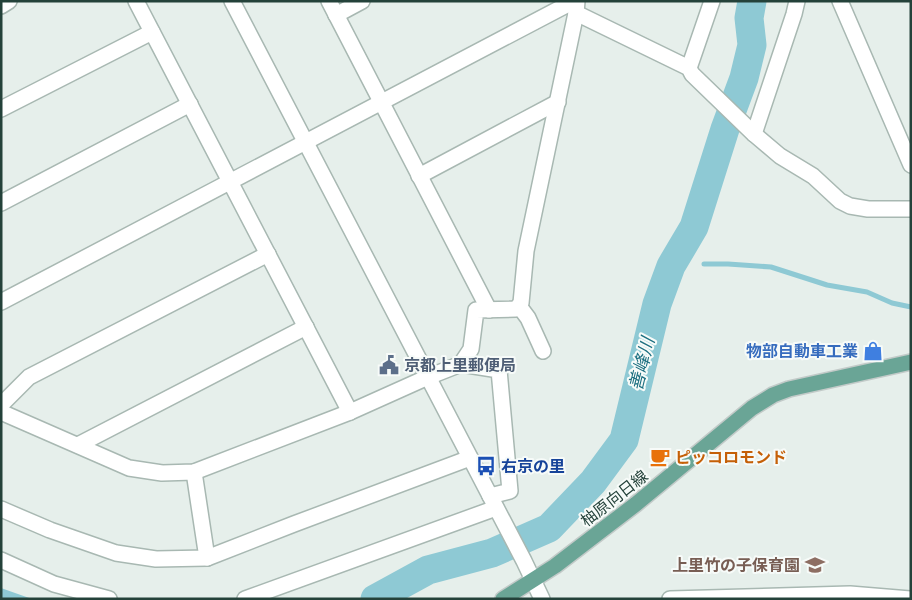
<svg xmlns="http://www.w3.org/2000/svg" width="912" height="600" viewBox="0 0 912 600" font-family="'Noto Sans','Noto Sans JP',sans-serif">
	<style>
		.water { fill: #8ec9d4 }
		.lines { fill: none; stroke-linecap: round; stroke-linejoin: round }
		.stream { stroke: #8ec9d4; stroke-width: 5 }
		.river { stroke: #8ec9d4; stroke-width: 29 }
		.minor-casing { stroke: #a8b8b2; stroke-width: 18 }
		.major-casing { stroke: #c2cac8; stroke-width: 18 }
		.minor { stroke: #fff; stroke-width: 15 }
		.major { stroke: #6aa596; stroke-width: 15 }
		.labels { text-anchor: middle; stroke-width: 4; stroke-linejoin: round; paint-order: stroke }
		.shop-label { font-size: 16px; font-weight: bold; fill: #366cbe; stroke: #f7fbf9; text-anchor: end }
		.service-label { font-size: 16px; font-weight: bold; fill: #4e5e75; stroke: #f7fbf9; text-anchor: start }
		.food-label { font-size: 16px; font-weight: bold; fill: #c56008; stroke: #f7fbf9; text-anchor: start }
		.transit-label { font-size: 16px; font-weight: bold; fill: #164399; stroke: #f7fbf9; text-anchor: start }
		.street-label { font-size: 16px; fill: #24423a; stroke: #f7fbf9 }
		.education-label { font-size: 16px; font-weight: bold; fill: #785e54; stroke: #f7fbf9; text-anchor: end }
		.water-label { font-size: 18px; font-style: italic; fill: #1c6f80; stroke: #f7fbf9 }
	</style>
	<rect width="100%" height="100%" fill="#e6efeb"/>
	<polygon class="water" points="1,588 32,599 1,599"/>
	<g class="lines">
		<polyline class="stream" points="704,264 728,264 771,267 827,285 867,292 892,303 911,307"/>
		<polyline class="river" points="375,599 428,570 492,553 549,528 593,482 624,440 657,304 671,266 694,227 725,129 744,78 752,45 749,18 752,1"/>
		<defs>
			<g id="minor">
				<polyline points="136,1 350,412"/>
				<polyline points="232,1 524,561 542,599"/>
				<polyline points="329,1 489,310"/>
				<polyline points="840,1 911,165"/>
				<polyline points="1,6 9,1"/>
				<polyline points="576,13 689,68 692,74 754,134 780,156 813,176 840,201 850,206 868,209 911,209"/>
				<polyline points="336,15 362,1"/>
				<polyline points="689,68 712,1"/>
				<polyline points="1,109 152,32"/>
				<polyline points="754,134 794,14 797,1"/>
				<polyline points="419,176 558,102"/>
				<polyline points="1,203 190,104"/>
				<polyline points="1,302 574,1"/>
				<polyline points="519,306 528,318 543,351"/>
				<polyline points="461,364 499,370 510,491 490,496"/>
				<polyline points="1,405 29,377 268,254"/>
				<polyline points="1,412 129,468 162,473 194,472 350,412 428,377 461,364 471,349 476,310 516,309 521,303 526,251 576,13 577,1"/>
				<polyline points="78,445 306,327"/>
				<polyline points="194,472 207,558"/>
				<polyline points="1,509 50,530 116,553 156,559 207,558 294,524 470,458"/>
				<polyline points="1,560 54,584 109,599"/>
				<polyline points="245,599 496,508"/>
				<polyline points="670,599 850,594 910,599"/>
			</g>
			<polyline id="major" points="503,599 555,566 602,530 636,504 752,408 773,395 789,389 911,362"/>
		</defs>
		<use href="#minor" class="minor-casing"/>
		<use href="#major" class="major-casing"/>
		<use href="#minor" class="minor"/>
		<use href="#major" class="major"/>
	</g>
	<defs>
		<symbol id="shop-bare" viewBox="-9 -9 18 18"><path d="M-5-2.5h2.3a2.7 3.5 0 0 1 5.4 0H5L5.5 6h-11ZM-1.5-2.5h3a1.5 2.3 0 0 0-3 0Z" fill="#3f7fe0" stroke="#f7fbf9" stroke-width="2.5" paint-order="stroke"/></symbol>
		<symbol id="civic-bare" viewBox="-9 -9 18 18"><path d="M-.6-6.5H3V-4.5H.6V-3L4-1V1h2V6H-6V1h2V-1L-.6-3ZM-1.2 2.5V6h2.4V2.5Z" fill="#5c6f8a" stroke="#f7fbf9" stroke-width="2.5" paint-order="stroke"/></symbol>
		<symbol id="cafe-bare" viewBox="-9 -9 18 18"><path d="M-5.5-4.5H6V0H3Q3 3.5 0 3.5H-2.5Q-5.5 3.5-5.5 0ZM3-3.2v2h1.7v-2ZM-6 4.5H4V6H-6Z" fill="#e8710a" stroke="#f7fbf9" stroke-width="2.5" paint-order="stroke"/></symbol>
		<symbol id="bus-bare" viewBox="-9 -9 18 18"><path d="M-5-6H5V4H4V6H2V4H-2V6H-4V4H-5ZM-3.5-4V0h7V-4ZM-3.5 1.2v1.5H-2V1.2ZM2 1.2v1.5H3.5V1.2Z" fill="#1a4fb4" stroke="#f7fbf9" stroke-width="2.5" paint-order="stroke"/></symbol>
		<symbol id="school-bare" viewBox="-9 -9 18 18"><path d="M0-5L7-2L0 1L-7-2ZM-4 1L0 2.5L4 1V4Q0 6-4 4Z" fill="#8d6e63" stroke="#f7fbf9" stroke-width="2.5" paint-order="stroke"/></symbol>
	</defs>
	<g fill-rule="evenodd">
		<use href="#shop-bare" x="859" y="337" width="28" height="28"/>
		<use href="#civic-bare" x="375" y="351" width="28" height="28"/>
		<use href="#cafe-bare" x="646" y="443" width="28" height="28"/>
		<use href="#bus-bare" x="472" y="452" width="28" height="28"/>
		<use href="#school-bare" x="801" y="551" width="28" height="28"/>
	</g>
	<g class="labels">
		<g class="shop-label">
			<text x="858" y="357">物部自動車工業</text>
		</g>
		<g class="service-label">
			<text x="404" y="371">京都上里郵便局</text>
		</g>
		<g class="food-label">
			<text x="675" y="463">ピッコロモンド</text>
		</g>
		<g class="transit-label">
			<text x="501" y="472">右京の里</text>
		</g>
		<g class="street-label">
			<text transform="translate(614 498) rotate(-38)" y="6">柚原向日線</text>
		</g>
		<g class="education-label">
			<text x="800" y="571">上里竹の子保育園</text>
		</g>
		<g class="water-label">
			<text transform="translate(642 364) rotate(-76)" y="6">善峰川</text>
		</g>
	</g>
	<rect width="912" height="600" fill="none" stroke="#24423a" stroke-width="5"/>
</svg>
